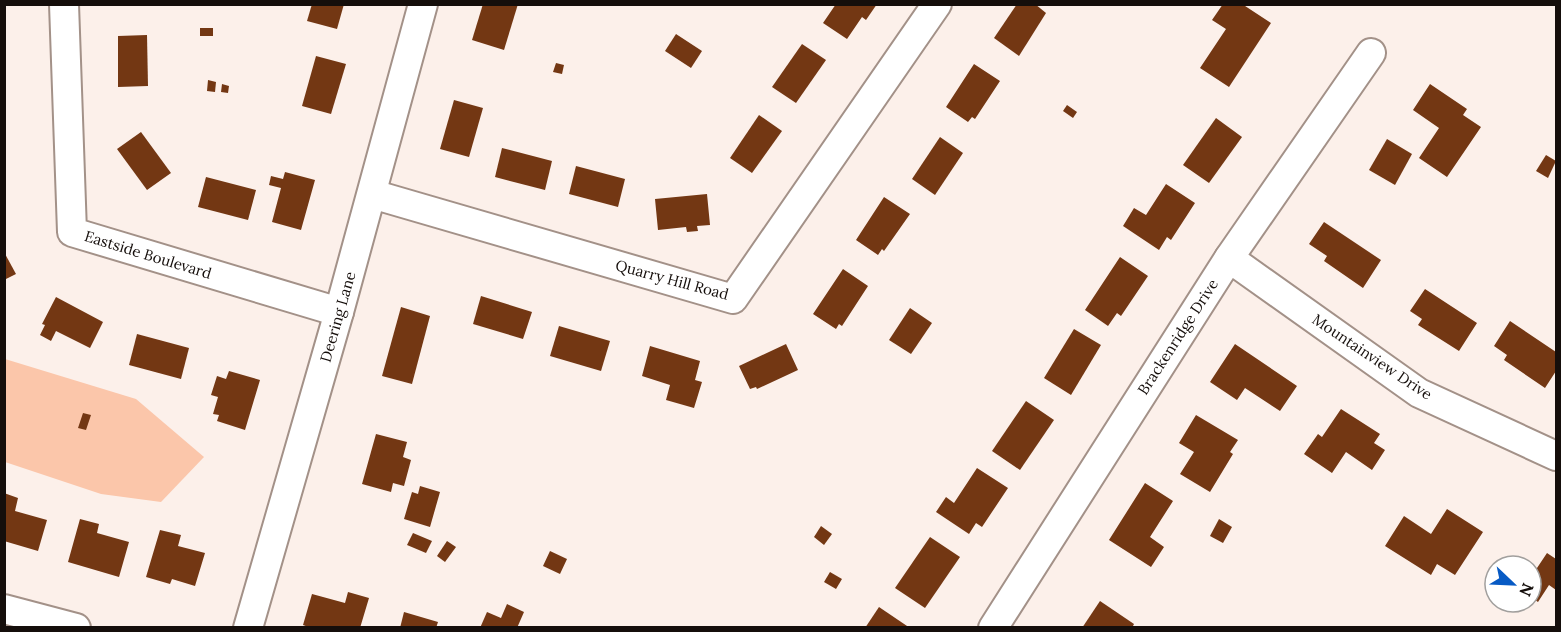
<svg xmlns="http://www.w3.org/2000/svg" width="1561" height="632" viewBox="0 0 1561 632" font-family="Lora,serif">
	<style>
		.green { fill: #fbc6aa }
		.building { fill: #733713 }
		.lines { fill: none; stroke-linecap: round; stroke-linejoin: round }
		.minor-casing { stroke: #a39188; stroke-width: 32 }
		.minor { stroke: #fff; stroke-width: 28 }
		.labels { text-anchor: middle; stroke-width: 6; stroke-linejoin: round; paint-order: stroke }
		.street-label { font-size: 15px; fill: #150e0b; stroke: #fff }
	</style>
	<rect width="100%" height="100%" fill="#fcf0ea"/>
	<polygon class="green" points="5,359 136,399 204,457 161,502 101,494 5,462"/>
	<g class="building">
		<polygon points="312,4 344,4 337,29 307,21"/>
		<polygon points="483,4 518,4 504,50 472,40"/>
		<polygon points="836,4 877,4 866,20 862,17 847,39 823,23"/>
		<polygon points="1017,4 1035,4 1046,13 1019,56 994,38"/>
		<polygon points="1223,4 1242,4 1271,23 1229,87 1200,68 1226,29 1212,20"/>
		<rect x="200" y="28" width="13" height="8"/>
		<polygon points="676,34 702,51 691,68 665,51"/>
		<polygon points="147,35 148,86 118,87 118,36"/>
		<polygon points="802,44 826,60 796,103 772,87"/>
		<polygon points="316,56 346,64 331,114 302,106"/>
		<polygon points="556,63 564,65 562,74 553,72"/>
		<polygon points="974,64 1000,81 975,119 972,117 968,122 946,107"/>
		<polygon points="208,80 216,82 215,92 207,91"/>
		<polygon points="222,84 229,86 228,93 221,92"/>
		<polygon points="1430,84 1467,109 1463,115 1481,127 1447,177 1419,158 1439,128 1413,110"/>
		<polygon points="454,100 483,108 469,157 440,149"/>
		<polygon points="1067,105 1077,112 1073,118 1063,111"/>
		<polygon points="759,115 782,131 752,173 730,158"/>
		<polygon points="1216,118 1242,137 1209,183 1183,165"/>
		<polygon points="141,132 171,173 147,190 117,149"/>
		<polygon points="940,137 963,153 935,195 912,179"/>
		<polygon points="1387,139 1412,154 1395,185 1369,170"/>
		<polygon points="502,148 552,161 545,190 495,177"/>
		<polygon points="1546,155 1556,161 1548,178 1536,171"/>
		<polygon points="576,166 625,179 618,207 569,194"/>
		<polygon points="285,172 315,180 301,230 272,222 281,188 269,185 271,176 283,179"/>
		<polygon points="206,177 256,190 248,220 198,207"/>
		<polygon points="1166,184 1195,203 1171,240 1167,237 1159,250 1123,226 1134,208 1146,215"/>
		<polygon points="707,194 710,225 697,226 698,231 687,232 686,227 658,230 655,199"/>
		<polygon points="884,197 910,214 884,251 882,249 878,255 856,240"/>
		<polygon points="1324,222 1381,260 1363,288 1324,261 1327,256 1309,244"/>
		<polygon points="4,252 16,274 4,280"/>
		<polygon points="1120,257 1148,276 1121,316 1117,313 1108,326 1085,310"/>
		<polygon points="843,269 868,286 842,326 839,324 836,329 813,314"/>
		<polygon points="1425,289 1477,323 1459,351 1418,325 1422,319 1410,311"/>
		<polygon points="481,296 532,312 523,339 473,324"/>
		<polygon points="56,297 103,322 90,348 56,331 51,341 40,335 45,325 42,324"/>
		<polygon points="401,307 430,316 412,384 382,376"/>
		<polygon points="910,308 932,323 911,354 889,340"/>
		<polygon points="1510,321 1556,352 1556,371 1545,388 1504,360 1507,355 1494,346"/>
		<polygon points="559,326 610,341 601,371 550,356"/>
		<polygon points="1074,329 1101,345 1071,395 1044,378"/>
		<polygon points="137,334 189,348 181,379 129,365"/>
		<polygon points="786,344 798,370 757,389 756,387 750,389 739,366"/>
		<polygon points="1235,344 1297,386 1280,411 1245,388 1237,400 1210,382"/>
		<polygon points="650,346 700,361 695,380 702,382 694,408 666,400 670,385 642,376"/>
		<polygon points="229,371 260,380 245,430 217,421 219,415 213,414 218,397 211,395 217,376 226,379"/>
		<polygon points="1026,401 1054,420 1020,470 992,451"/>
		<polygon points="1341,409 1380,434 1374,443 1385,450 1372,470 1346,452 1332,473 1304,454 1318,434 1322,437"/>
		<polygon points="83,413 91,415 86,430 78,428"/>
		<polygon points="1196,415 1238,440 1230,452 1233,454 1210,492 1180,474 1194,452 1179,443"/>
		<polygon points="376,434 407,442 403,457 411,460 404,486 393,483 391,492 362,484"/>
		<polygon points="977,468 1008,488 982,527 976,523 969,534 936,512 946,497 954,503"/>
		<polygon points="1145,483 1173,501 1150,537 1164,547 1151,567 1109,540"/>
		<polygon points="420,486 440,492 430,527 404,519 412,492 418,494"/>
		<polygon points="4,493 18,498 15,511 47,520 38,551 4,541"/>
		<polygon points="1447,509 1483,532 1455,575 1437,564 1431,575 1385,546 1404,516 1431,534"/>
		<polygon points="80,519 99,524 97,533 129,542 119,577 68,562"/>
		<polygon points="1219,519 1232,527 1223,543 1210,536"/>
		<polygon points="821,526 832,534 824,545 814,537"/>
		<polygon points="160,530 181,535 178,546 205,553 195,586 172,579 170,584 146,577"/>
		<polygon points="413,533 432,541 426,553 407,545"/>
		<polygon points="930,537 960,557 925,608 895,588"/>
		<polygon points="447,541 456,547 445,562 437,556"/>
		<polygon points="550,551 567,559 560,574 543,566"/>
		<polygon points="1547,553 1556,559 1556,590 1549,585 1538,602 1531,597 1531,577"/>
		<polygon points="830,572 842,579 836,589 824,582"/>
		<polygon points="348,592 369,598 360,628 311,628 303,625 312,594 345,603"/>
		<polygon points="1100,601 1134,624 1132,628 1082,628"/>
		<polygon points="507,604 524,612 517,628 480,628 487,612 501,618"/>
		<polygon points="879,607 910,628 865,628"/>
		<polygon points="404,612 438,622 436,628 400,628"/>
	</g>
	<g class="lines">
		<defs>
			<g id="minor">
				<polyline points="64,4 72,232 339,312"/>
				<polyline points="372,194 733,299 937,4"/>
				<polyline points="1229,258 1419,393 1556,456"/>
				<polyline points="4,609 76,628"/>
				<polyline points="248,628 339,312 423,4"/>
				<polyline points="993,628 1229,258 1371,53"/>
			</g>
		</defs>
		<use href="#minor" class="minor-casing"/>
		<use href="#minor" class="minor"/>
	</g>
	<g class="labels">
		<g class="street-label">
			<text transform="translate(148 255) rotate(17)" y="5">Eastside Boulevard</text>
			<text transform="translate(672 280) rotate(15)" y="5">Quarry Hill Road</text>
			<text transform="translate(338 317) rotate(-74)" y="5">Deering Lane</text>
			<text transform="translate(1178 337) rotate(-57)" y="5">Brackenridge Drive</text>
			<text transform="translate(1372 357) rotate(34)" y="5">Mountainview Drive</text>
		</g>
	</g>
	<rect width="1561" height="632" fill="none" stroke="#150e0b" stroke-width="12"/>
	<g transform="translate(1513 584) rotate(113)"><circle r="28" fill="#ffffff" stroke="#a19f9d" stroke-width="1.5"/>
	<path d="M0-4.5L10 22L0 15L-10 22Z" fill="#075ac4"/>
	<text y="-9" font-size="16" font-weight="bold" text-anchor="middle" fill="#150e0b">N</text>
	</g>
</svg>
